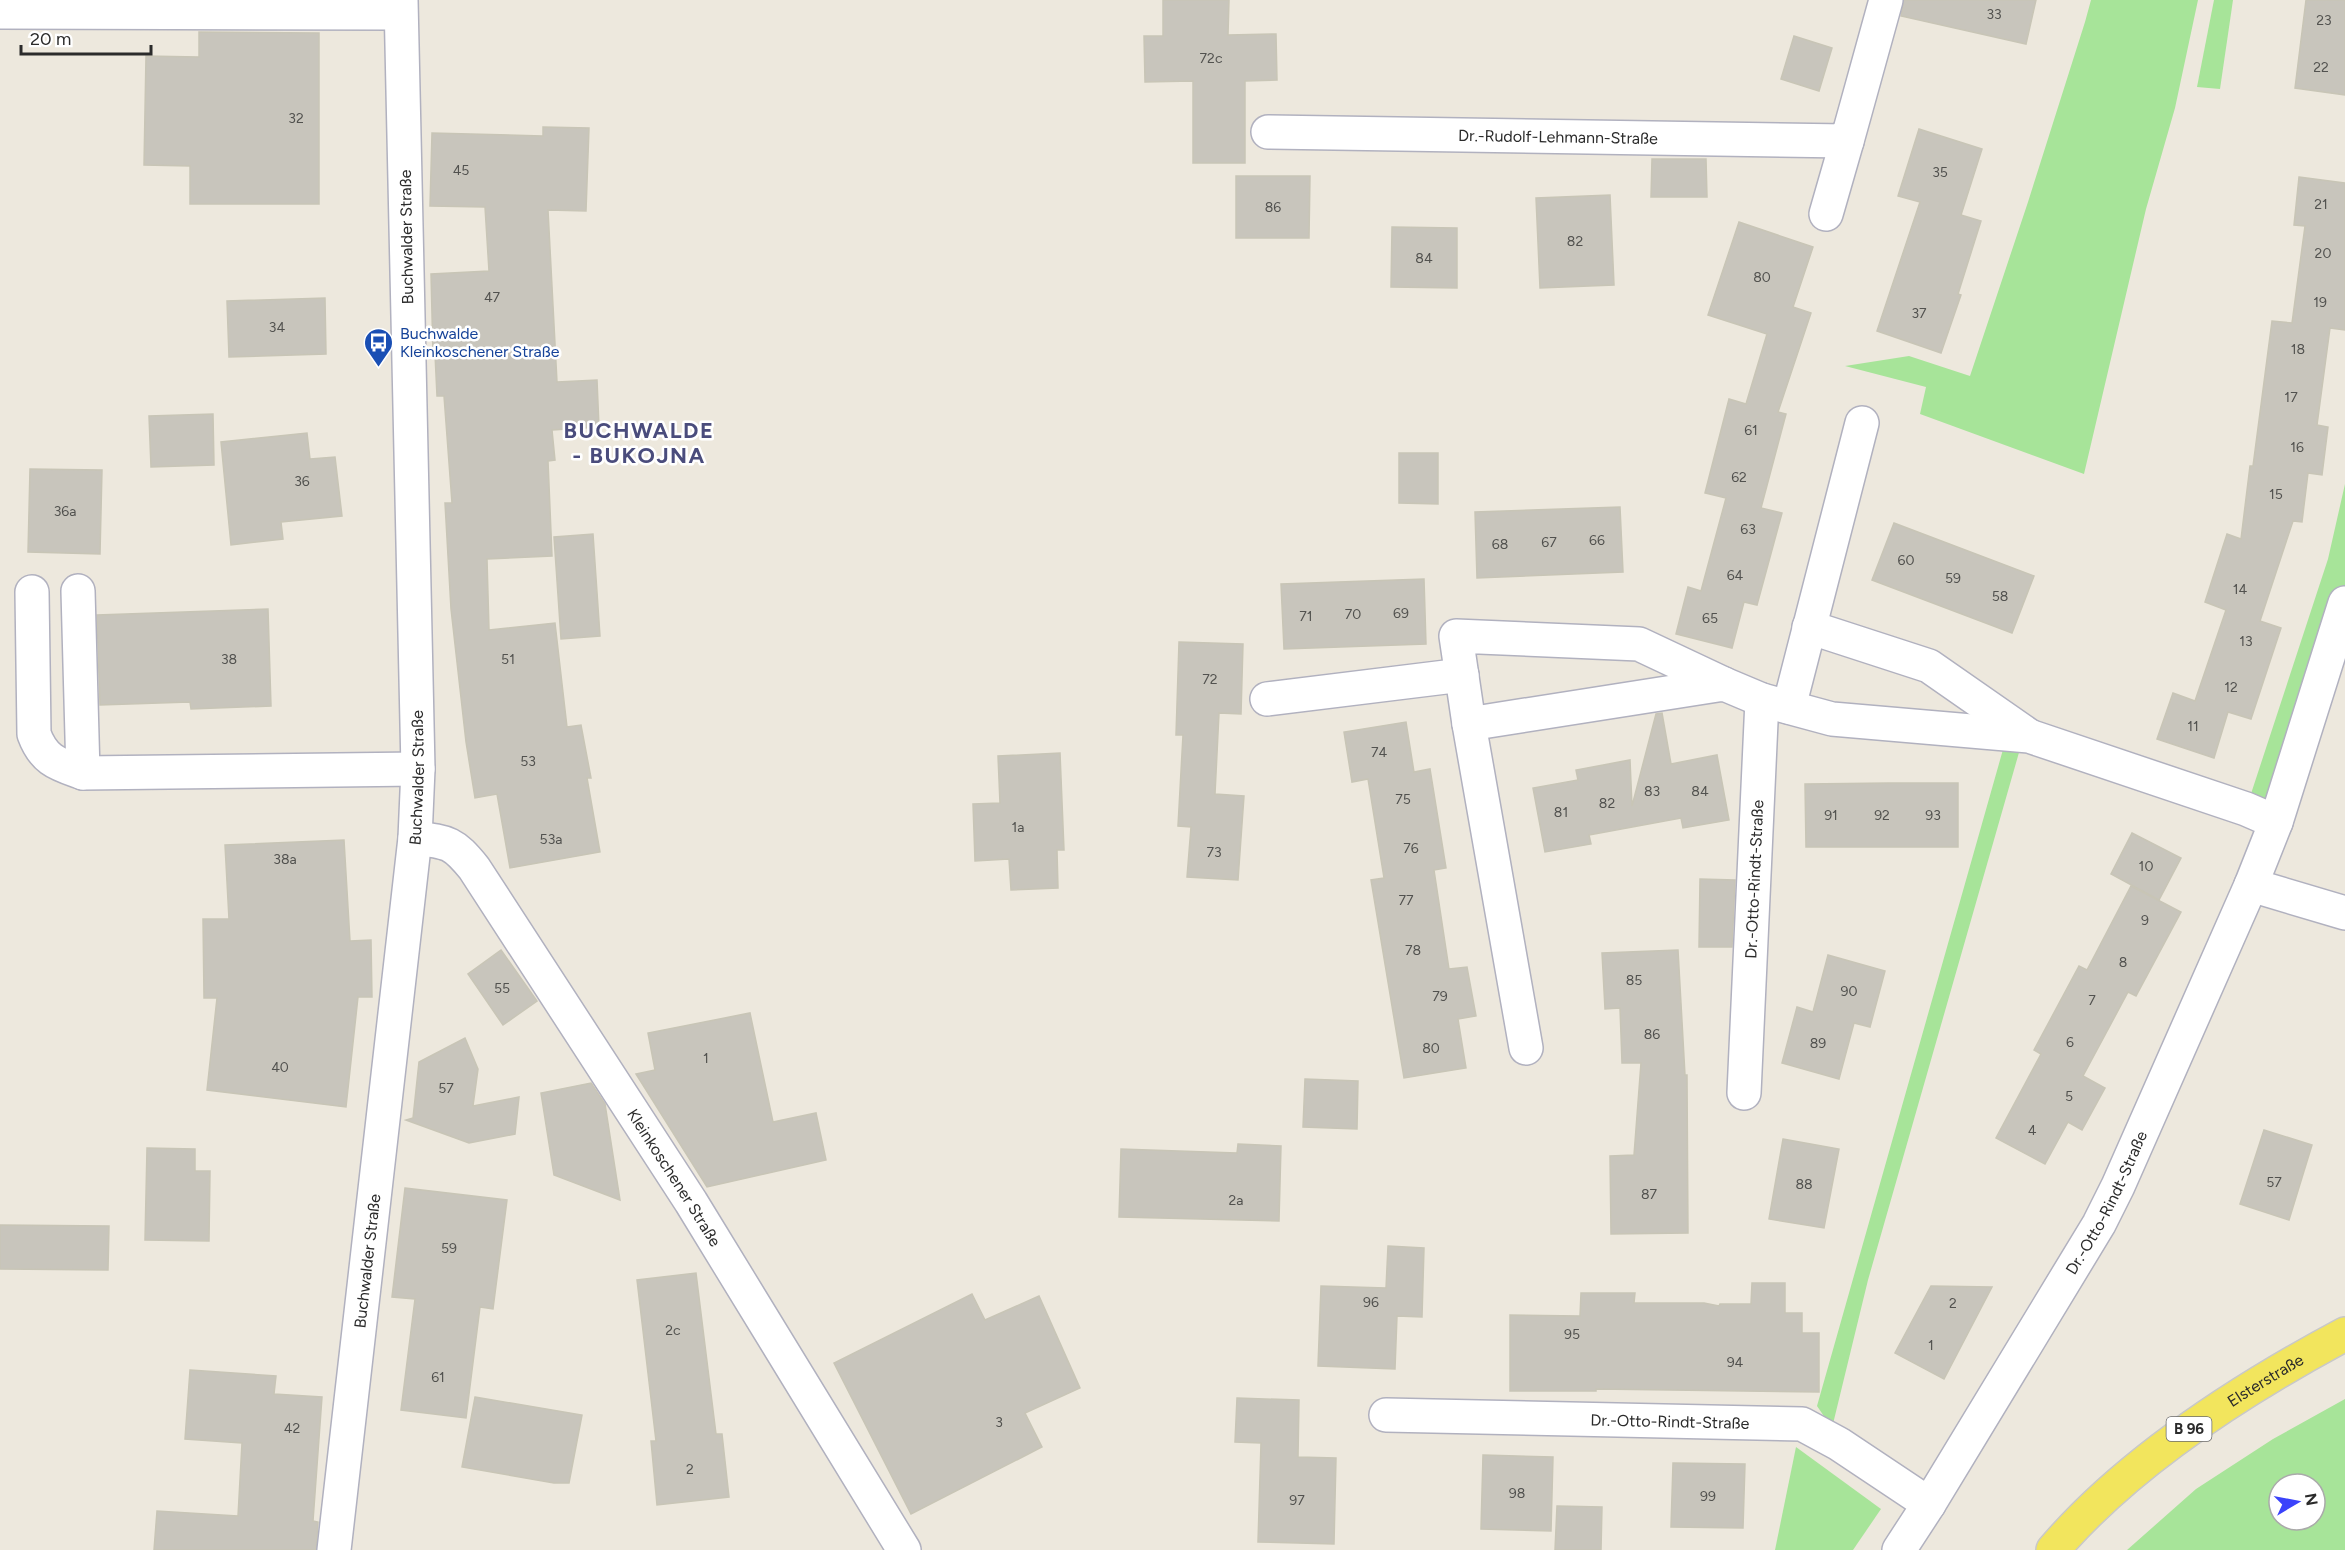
<svg xmlns="http://www.w3.org/2000/svg" width="2345" height="1550" viewBox="0 0 2345 1550" font-family="Figtree,sans-serif">
	<style>
		.green { fill: #a7e499; fill-rule: evenodd }
		.building { fill: #c8c5bc; stroke: #c8c5b6; stroke-width: 1.5 }
		.lines { fill: none; stroke-linecap: round; stroke-linejoin: round }
		.minor-casing { stroke: #b1b1bf; stroke-width: 36 }
		.major-casing { stroke: #c8c8c8; stroke-width: 36 }
		.minor { stroke: #fff; stroke-width: 33 }
		.major { stroke: #f2e55d; stroke-width: 33 }
		.labels { text-anchor: middle; stroke-width: 5; stroke-linejoin: round; paint-order: stroke }
		.number-label { font-size: 14px; fill: #52524f }
		.shield { fill: #fff; stroke: #6b6b6b; stroke-width: 1.5 }
		.shield-label { font-size: 15px; font-weight: bold; fill: #2b2b2b }
		.street-label { font-size: 16px; fill: #2b2b2b; stroke: #fff }
		.transit-label { font-size: 16px; fill: #164399; stroke: #fff; text-anchor: start }
		.district-label { font-size: 22px; font-weight: bold; letter-spacing: 1.5px; fill: #4a4c7c; stroke: #fff }
	</style>
	<rect width="100%" height="100%" fill="#ede8dd"/>
	<g class="green">
		<polygon points="2091,0 2198,0 2175,108 2146,209 2084,474 1920,414 1926,387 1845,366 1909,356 1970,376 2028,202 2085,22"/>
		<polygon points="2214,0 2233,0 2220,89 2197,87"/>
		<polygon points="2345,484 2345,603 2276,822 2246,809 2328,559"/>
		<polygon points="2004,746 2020,749 1868,1280 1832,1428 1817,1406"/>
		<path d="M 2345,1399 L 2345,1550 L 2127,1550 L 2196,1489 L 2273,1439 ZM 2279,1484 L 2315,1484 L 2315,1520 L 2279,1520 Z"/>
		<polygon points="1796,1447 1881,1509 1853,1550 1775,1550"/>
	</g>
	<g class="building">
		<polygon points="1163,0 1229,0 1228,35 1276,34 1277,80 1245,81 1245,163 1193,163 1193,81 1145,82 1144,36 1163,36"/>
		<polygon points="1904,0 2036,0 2026,44 1901,16"/>
		<polygon points="2306,0 2345,0 2345,95 2295,88"/>
		<polygon points="199,32 319,33 319,204 190,204 190,166 144,165 146,56 199,57"/>
		<polygon points="1794,36 1832,48 1819,91 1781,79"/>
		<polygon points="543,127 589,128 586,211 548,210 557,382 597,380 599,427 552,430 555,460 548,461 552,556 487,559 489,630 555,623 567,727 581,725 591,778 587,778 600,852 510,868 497,794 475,798 466,742 451,609 445,503 452,503 444,396 437,396 435,354 433,355 431,274 489,271 485,207 430,206 432,133 543,136"/>
		<polygon points="1919,129 1982,149 1961,215 1981,221 1958,294 1961,295 1941,353 1877,331 1920,202 1898,196"/>
		<polygon points="1652,159 1706,159 1707,197 1651,197"/>
		<polygon points="1236,176 1310,176 1309,238 1236,238"/>
		<polygon points="2299,177 2345,183 2345,330 2330,328 2317,425 2328,427 2322,475 2308,473 2302,522 2293,521 2260,621 2281,628 2251,719 2228,712 2214,758 2157,739 2173,693 2195,701 2226,610 2205,602 2227,534 2241,539 2250,466 2253,466 2272,321 2292,323 2305,226 2294,225"/>
		<polygon points="1610,195 1614,285 1540,288 1536,198"/>
		<polygon points="1739,222 1813,247 1793,307 1811,313 1778,412 1786,414 1761,508 1782,513 1757,605 1744,602 1732,648 1676,634 1688,587 1701,591 1726,498 1705,493 1729,399 1746,404 1767,334 1708,315"/>
		<polygon points="1392,227 1457,228 1457,288 1391,287"/>
		<polygon points="325,298 326,354 229,357 227,301"/>
		<polygon points="213,414 214,465 151,467 149,416"/>
		<polygon points="307,433 310,459 335,457 342,516 281,522 283,539 231,545 221,442"/>
		<polygon points="1399,453 1438,453 1438,504 1399,503"/>
		<polygon points="30,469 102,470 100,554 28,552"/>
		<polygon points="1620,507 1623,572 1477,578 1475,512"/>
		<polygon points="1894,523 2034,576 2012,633 1872,580"/>
		<polygon points="593,534 600,636 561,639 554,537"/>
		<polygon points="1424,579 1426,644 1284,649 1281,584"/>
		<polygon points="268,609 271,706 191,709 190,702 100,705 97,615"/>
		<polygon points="1179,642 1243,644 1241,714 1219,713 1215,794 1244,796 1238,880 1187,877 1191,827 1178,826 1183,735 1176,735"/>
		<polygon points="1662,713 1671,764 1717,755 1729,820 1683,828 1681,818 1589,835 1591,844 1545,852 1533,788 1578,780 1576,770 1630,760 1632,806 1656,714"/>
		<polygon points="1406,722 1414,772 1430,769 1446,868 1434,870 1449,969 1467,967 1476,1016 1458,1019 1466,1068 1404,1078 1371,880 1384,878 1368,779 1352,782 1344,732"/>
		<polygon points="1060,753 1064,850 1057,850 1058,888 1011,890 1009,859 975,861 973,804 1000,803 998,756"/>
		<polygon points="1889,783 1958,783 1958,847 1806,847 1805,784"/>
		<polygon points="2132,833 2181,858 2159,900 2111,874"/>
		<polygon points="344,840 350,941 371,940 372,997 358,997 346,1107 207,1090 217,998 204,998 203,919 229,919 225,845"/>
		<polygon points="1700,879 1735,880 1732,947 1699,947"/>
		<polygon points="2131,886 2181,912 2136,996 2128,992 2083,1076 2105,1088 2082,1130 2068,1122 2045,1164 1996,1138 2041,1054 2034,1050 2079,966 2087,970"/>
		<polygon points="501,950 537,1001 503,1025 468,974"/>
		<polygon points="1678,950 1685,1075 1687,1075 1688,1233 1611,1234 1610,1156 1634,1155 1641,1063 1622,1063 1620,1008 1605,1009 1602,953"/>
		<polygon points="1828,955 1885,971 1870,1027 1854,1023 1839,1079 1782,1063 1797,1007 1813,1012"/>
		<polygon points="750,1013 773,1122 816,1113 826,1160 707,1187 636,1074 655,1070 648,1033"/>
		<polygon points="465,1038 478,1069 473,1106 519,1097 515,1134 469,1143 406,1120 413,1118 419,1062"/>
		<polygon points="1305,1079 1358,1081 1357,1129 1303,1127"/>
		<polygon points="591,1083 605,1104 620,1200 554,1175 541,1093"/>
		<polygon points="2264,1130 2312,1145 2289,1220 2240,1204"/>
		<polygon points="1783,1139 1839,1149 1824,1228 1769,1219"/>
		<polygon points="1238,1144 1281,1146 1279,1221 1119,1217 1121,1149 1237,1153"/>
		<polygon points="147,1148 195,1149 195,1171 210,1171 209,1241 145,1240"/>
		<polygon points="405,1188 507,1200 493,1309 480,1307 466,1418 401,1410 415,1299 392,1297"/>
		<polygon points="0,1225 109,1226 108,1270 0,1269"/>
		<polygon points="1388,1246 1424,1248 1422,1317 1397,1316 1395,1369 1318,1366 1321,1286 1386,1288"/>
		<polygon points="696,1273 716,1434 722,1434 729,1497 657,1505 651,1441 656,1441 637,1280"/>
		<polygon points="1752,1283 1785,1283 1785,1313 1802,1313 1802,1333 1819,1333 1819,1392 1596,1389 1596,1391 1510,1391 1510,1315 1580,1316 1581,1293 1635,1293 1634,1303 1704,1303 1719,1306 1720,1304 1751,1304"/>
		<polygon points="1931,1286 1992,1287 1944,1379 1895,1353"/>
		<polygon points="972,1294 985,1320 1039,1296 1080,1388 1025,1413 1042,1447 911,1514 834,1363"/>
		<polygon points="190,1370 276,1376 274,1394 322,1397 313,1521 318,1522 316,1550 154,1550 157,1511 238,1516 242,1443 185,1439"/>
		<polygon points="475,1397 582,1415 569,1483 554,1483 462,1467"/>
		<polygon points="1237,1398 1299,1400 1298,1457 1336,1458 1334,1544 1258,1542 1261,1443 1235,1442"/>
		<polygon points="1483,1455 1553,1457 1551,1531 1481,1529"/>
		<polygon points="1673,1463 1745,1464 1743,1528 1671,1527"/>
		<polygon points="1557,1506 1602,1507 1601,1550 1555,1550"/>
	</g>
	<g class="lines">
		<defs>
			<g id="minor">
				<polyline points="0,12 400,13"/>
				<path id="s1" d="M 1268,132 L 1847,141 L 1886,0"/>
				<polyline points="1826,214 1847,141"/>
				<polyline points="78,591 83,773"/>
				<path d="M 32,592 L 34,734 C 44,761 58,764 83,773 L 418,769"/>
				<polyline points="1809,627 1929,666 2028,735"/>
				<polyline points="1267,699 1462,675"/>
				<polyline points="1789,707 1862,423"/>
				<polyline points="1469,724 1724,684 1762,700 1832,719 2029,736 2246,809 2276,822"/>
				<path id="s2" d="M 415,838 C 448,842 453,842 474,868 L 691,1202 L 904,1550"/>
				<polyline points="2251,885 2345,913"/>
				<polyline points="1526,1048 1469,724 1456,636 1639,644 1724,684"/>
				<path id="s3" d="M 1744,1093 L 1762,700"/>
				<path id="s4" d="M 1386,1415 L 1802,1424 L 1839,1444 L 1929,1504"/>
				<path id="s5" d="M 334,1550 L 415,838 L 418,769 L 401,0"/>
				<path id="s6" d="M 1899,1550 L 1929,1504 L 2099,1224 L 2118,1186 L 2251,885 L 2276,822 L 2345,603"/>
			</g>
			<g id="major">
				<path id="s7" d="M 2053,1550 C 2128,1462 2244,1388 2345,1334"/>
			</g>
		</defs>
		<use href="#minor" class="minor-casing"/>
		<use href="#major" class="major-casing"/>
		<use href="#minor" class="minor"/>
		<use href="#major" class="major"/>
	</g>
	<defs>
		<symbol id="bus-pin" viewBox="-11 -11 22 30"><path d="M0 17L-7.5 6A9.5 9.5 0 1 1 7.5 6Z" fill="#1a4fb4" stroke="#fff"/><path d="M-5-6H5V4H4V6H2V4H-2V6H-4V4H-5ZM-3.5-4V0h7V-4ZM-3.5 1.2v1.5H-2V1.2ZM2 1.2v1.5H3.5V1.2Z" fill="#fff"/></symbol>
	</defs>
	<g fill-rule="evenodd">
		<use href="#bus-pin" x="362" y="326" width="33" height="45"/>
	</g>
	<g class="labels">
		<g class="number-label">
			<text x="1994" y="19">33</text>
			<text x="2324" y="25">23</text>
			<text x="1211" y="63">72c</text>
			<text x="2321" y="72">22</text>
			<text x="296" y="123">32</text>
			<text x="461" y="175">45</text>
			<text x="1940" y="177">35</text>
			<text x="2321" y="209">21</text>
			<text x="1273" y="212">86</text>
			<text x="1575" y="246">82</text>
			<text x="2323" y="258">20</text>
			<text x="1424" y="263">84</text>
			<text x="1762" y="282">80</text>
			<text x="492" y="302">47</text>
			<text x="2320" y="307">19</text>
			<text x="1919" y="318">37</text>
			<text x="277" y="332">34</text>
			<text x="2298" y="354">18</text>
			<text x="2291" y="402">17</text>
			<text x="1751" y="435">61</text>
			<text x="2297" y="452">16</text>
			<text x="1739" y="482">62</text>
			<text x="302" y="486">36</text>
			<text x="2276" y="499">15</text>
			<text x="65" y="516">36a</text>
			<text x="1748" y="534">63</text>
			<text x="1597" y="545">66</text>
			<text x="1549" y="547">67</text>
			<text x="1500" y="549">68</text>
			<text x="1906" y="565">60</text>
			<text x="1735" y="580">64</text>
			<text x="1953" y="583">59</text>
			<text x="2240" y="594">14</text>
			<text x="2000" y="601">58</text>
			<text x="1401" y="618">69</text>
			<text x="1353" y="619">70</text>
			<text x="1306" y="621">71</text>
			<text x="1710" y="623">65</text>
			<text x="2246" y="646">13</text>
			<text x="229" y="664">38</text>
			<text x="508" y="664">51</text>
			<text x="1210" y="684">72</text>
			<text x="2231" y="692">12</text>
			<text x="2193" y="731">11</text>
			<text x="1379" y="757">74</text>
			<text x="528" y="766">53</text>
			<text x="1652" y="796">83</text>
			<text x="1700" y="796">84</text>
			<text x="1403" y="804">75</text>
			<text x="1607" y="808">82</text>
			<text x="1561" y="817">81</text>
			<text x="1831" y="820">91</text>
			<text x="1882" y="820">92</text>
			<text x="1933" y="820">93</text>
			<text x="1018" y="832">1a</text>
			<text x="551" y="844">53a</text>
			<text x="1411" y="853">76</text>
			<text x="1214" y="857">73</text>
			<text x="285" y="864">38a</text>
			<text x="2146" y="871">10</text>
			<text x="1406" y="905">77</text>
			<text x="2145" y="925">9</text>
			<text x="1413" y="955">78</text>
			<text x="2123" y="967">8</text>
			<text x="1634" y="985">85</text>
			<text x="502" y="993">55</text>
			<text x="1849" y="996">90</text>
			<text x="1440" y="1001">79</text>
			<text x="2092" y="1005">7</text>
			<text x="1652" y="1039">86</text>
			<text x="2070" y="1047">6</text>
			<text x="1818" y="1048">89</text>
			<text x="1431" y="1053">80</text>
			<text x="706" y="1063">1</text>
			<text x="280" y="1072">40</text>
			<text x="446" y="1093">57</text>
			<text x="2069" y="1101">5</text>
			<text x="2032" y="1135">4</text>
			<text x="2274" y="1187">57</text>
			<text x="1804" y="1189">88</text>
			<text x="1649" y="1199">87</text>
			<text x="1236" y="1205">2a</text>
			<text x="449" y="1253">59</text>
			<text x="1371" y="1307">96</text>
			<text x="1953" y="1308">2</text>
			<text x="673" y="1335">2c</text>
			<text x="1572" y="1339">95</text>
			<text x="1931" y="1350">1</text>
			<text x="1735" y="1367">94</text>
			<text x="438" y="1382">61</text>
			<text x="999" y="1427">3</text>
			<text x="292" y="1433">42</text>
			<text x="690" y="1474">2</text>
			<text x="1517" y="1498">98</text>
			<text x="1708" y="1501">99</text>
			<text x="1297" y="1505">97</text>
		</g>
		<rect class="shield" x="2166.5" y="1417" width="45" height="24" rx="4.5"/>
		<g class="shield-label">
			<text x="2189" y="1434">B 96</text>
		</g>
		<g class="street-label">
			<text dy="6" stroke="none"><textPath href="#s1" startOffset="290">Dr.-Rudolf-Lehmann-Straße</textPath></text>
			<text transform="translate(406 237) rotate(-91)" y="6">Buchwalder Straße</text>
			<text dy="6" stroke="none"><textPath href="#s5" startOffset="777">Buchwalder Straße</textPath></text>
			<text dy="6" stroke="none"><textPath href="#s3" startOffset="214">Dr.-Otto-Rindt-Straße</textPath></text>
			<text dy="6" stroke="none"><textPath href="#s2" startOffset="438">Kleinkoschener Straße</textPath></text>
			<text dy="6" stroke="none"><textPath href="#s6" startOffset="405">Dr.-Otto-Rindt-Straße</textPath></text>
			<text dy="6" stroke="none"><textPath href="#s5" startOffset="291">Buchwalder Straße</textPath></text>
			<text dy="6" stroke="none"><textPath href="#s7" startOffset="273">Elsterstraße</textPath></text>
			<text dy="6" stroke="none"><textPath href="#s4" startOffset="284">Dr.-Otto-Rindt-Straße</textPath></text>
		</g>
		<g class="transit-label">
			<text x="400" y="339">Buchwalde<tspan x="400" dy="18">Kleinkoschener Straße</tspan></text>
		</g>
		<g class="district-label">
			<text x="639" y="438">BUCHWALDE<tspan x="639" dy="25">- BUKOJNA</tspan></text>
		</g>
	</g>
	<g transform="translate(2297 1502) rotate(80)"><circle r="28" fill="#ffffff" stroke="#aaaaaa" stroke-width="1.5"/>
	<path d="M0-4.5L10 22L0 15L-10 22Z" fill="#3b43fb"/>
	<text y="-9" font-size="16" font-weight="bold" text-anchor="middle" fill="#2b2b2b">N</text>
	</g>
	<path d="M21 45v9h130v-9" fill="none" stroke="#2b2b2b" stroke-width="3"/>
	<text x="30" y="45" font-size="18" fill="#2b2b2b" stroke="#ffffff" stroke-width="4.5" paint-order="stroke">20 m</text>
</svg>
